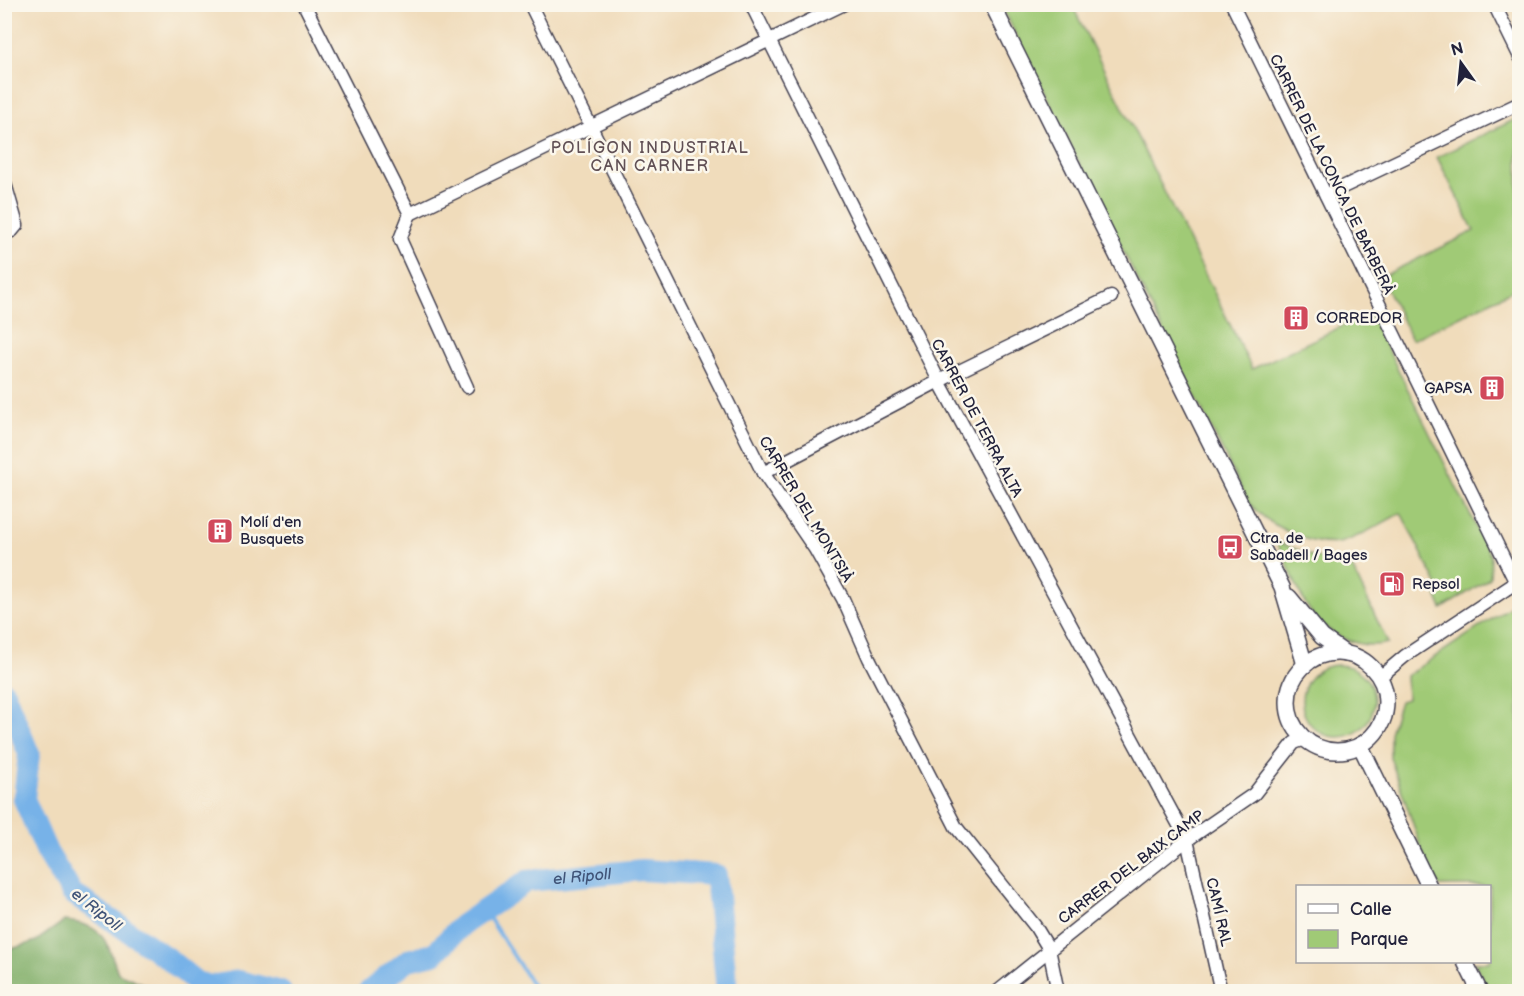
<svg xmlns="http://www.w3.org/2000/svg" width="1524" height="996" viewBox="0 0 1524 996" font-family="'Balsamiq Sans',sans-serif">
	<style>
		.green { fill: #a0ca76; stroke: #617658; stroke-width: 1.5 }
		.forest { fill: #80ae67; stroke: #516851; stroke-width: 1.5 }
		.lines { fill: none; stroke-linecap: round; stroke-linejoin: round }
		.stream { stroke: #77b2e8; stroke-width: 4 }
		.river { stroke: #77b2e8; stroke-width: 22 }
		.minor-casing { stroke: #413e4e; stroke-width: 15 }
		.tertiary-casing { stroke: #413e4e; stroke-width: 18 }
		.minor { stroke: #fff; stroke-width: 12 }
		.tertiary { stroke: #fff; stroke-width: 15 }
		.labels { text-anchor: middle; stroke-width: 5; stroke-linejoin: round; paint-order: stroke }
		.street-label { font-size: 15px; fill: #22223b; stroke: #fbf7ec }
		.poi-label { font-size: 15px; fill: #22223b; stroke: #fbf7ec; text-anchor: start }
		.neighbourhood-label { font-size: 16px; letter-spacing: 1.5px; fill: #615055; stroke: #fbf7ec }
		.water-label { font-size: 16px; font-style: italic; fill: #405478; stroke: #fbf7ec }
	</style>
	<rect width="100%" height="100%" fill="#fbf7ec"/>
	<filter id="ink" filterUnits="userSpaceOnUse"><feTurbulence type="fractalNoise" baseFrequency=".0167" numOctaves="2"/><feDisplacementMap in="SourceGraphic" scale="12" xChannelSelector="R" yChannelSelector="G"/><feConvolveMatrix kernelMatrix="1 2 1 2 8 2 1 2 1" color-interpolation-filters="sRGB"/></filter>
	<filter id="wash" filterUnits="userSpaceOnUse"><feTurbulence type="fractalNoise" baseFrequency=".008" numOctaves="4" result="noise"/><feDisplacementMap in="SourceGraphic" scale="24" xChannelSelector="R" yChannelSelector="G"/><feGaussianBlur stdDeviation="1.35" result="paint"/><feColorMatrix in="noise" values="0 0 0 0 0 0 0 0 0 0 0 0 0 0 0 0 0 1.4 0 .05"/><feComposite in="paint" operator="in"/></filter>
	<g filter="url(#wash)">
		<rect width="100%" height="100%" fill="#f0dcbb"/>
		<g class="green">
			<path d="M 1001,5 L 1072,5 L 1252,369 L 1370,313 L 1491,557 L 1490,578 L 1442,609 L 1435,592 L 1438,586 L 1401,513 C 1387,520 1352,542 1338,543 C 1309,547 1266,524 1248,502 Z"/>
			<polygon points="1518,118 1519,287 1412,340 1381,277 1474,231 1437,157"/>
			<path d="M 1276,541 L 1315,557 L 1350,563 L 1388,643 C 1359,651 1324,634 1308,608 C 1295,587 1288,562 1276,541 Z"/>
			<polygon points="1519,601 1519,991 1489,991 1474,962 1490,962 1490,886 1439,886 1423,853 1390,757 1390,733 1400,701 1407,699 1406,676"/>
			<circle cx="1338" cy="701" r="36"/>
		</g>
		<path class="forest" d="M 64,921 C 103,924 106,939 118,973 L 160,991 L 5,991 L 5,951 L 36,941 Z"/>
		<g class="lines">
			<polyline class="stream" points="484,910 537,992"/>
			<g class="river">
				<polyline points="4,692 29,754 24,799 47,852 72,893 167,958 196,982 210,986 238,981 281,992"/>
				<path id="s1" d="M 368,992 L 408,960 L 434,954 L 462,925 L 527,881 L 642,870 L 716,875 L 727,992"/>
			</g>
		</g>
	</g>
	<g filter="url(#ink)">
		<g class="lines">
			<defs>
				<g id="minor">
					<polyline points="304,4 410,214"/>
					<polyline points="530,4 763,473 815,549 843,599 869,658 956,827 1035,926 1049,949 1058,992"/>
					<polyline points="751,4 939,381 1187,840 1221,992"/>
					<polyline points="1232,4 1516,583"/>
					<polyline points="1494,4 1520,57"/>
					<polyline points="4,180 17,225 12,231 4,232"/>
					<polyline points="1326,195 1520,103"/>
					<polyline points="410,214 844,4"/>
					<polyline points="410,214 400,239 467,387"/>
					<polyline points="763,473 939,381 1111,297"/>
					<polyline points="1380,677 1405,656 1520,580"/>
					<polyline points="997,992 1187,840 1254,794 1294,743 1305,739"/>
				</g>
				<g id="tertiary">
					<polyline points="992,4 1282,587 1305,665"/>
					<polyline points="1289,597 1322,637 1346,654"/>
					<circle cx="1337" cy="702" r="49"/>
					<polyline points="1360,745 1429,886"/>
					<polyline points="1465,962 1480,992"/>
				</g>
			</defs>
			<use href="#minor" class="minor-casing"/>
			<use href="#tertiary" class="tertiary-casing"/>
			<use href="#minor" class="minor"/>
			<use href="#tertiary" class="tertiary"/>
		</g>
	</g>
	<defs>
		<symbol id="building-square" viewBox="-11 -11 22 22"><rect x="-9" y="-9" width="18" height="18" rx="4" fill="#d1495b" stroke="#fbf7ec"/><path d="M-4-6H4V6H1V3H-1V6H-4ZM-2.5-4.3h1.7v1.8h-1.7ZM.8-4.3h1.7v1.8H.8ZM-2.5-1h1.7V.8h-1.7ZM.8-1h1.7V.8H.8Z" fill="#fff"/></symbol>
		<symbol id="bus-square" viewBox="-11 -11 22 22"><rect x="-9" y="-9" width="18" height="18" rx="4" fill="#d1495b" stroke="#fbf7ec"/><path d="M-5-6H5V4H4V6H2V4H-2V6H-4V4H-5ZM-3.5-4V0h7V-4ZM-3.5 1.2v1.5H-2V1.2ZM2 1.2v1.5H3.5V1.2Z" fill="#fff"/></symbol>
		<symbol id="fuel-square" viewBox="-11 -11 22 22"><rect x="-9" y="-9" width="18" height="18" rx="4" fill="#d1495b" stroke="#fbf7ec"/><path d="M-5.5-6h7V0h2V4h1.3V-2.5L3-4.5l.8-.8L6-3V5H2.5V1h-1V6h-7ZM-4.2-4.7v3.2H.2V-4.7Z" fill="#fff"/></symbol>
	</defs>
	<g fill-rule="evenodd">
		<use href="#building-square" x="1281" y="303" width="30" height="30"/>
		<use href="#building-square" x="1477" y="373" width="30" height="30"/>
		<use href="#building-square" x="205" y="516" width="30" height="30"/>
		<use href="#bus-square" x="1215" y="532" width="30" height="30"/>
		<use href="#fuel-square" x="1377" y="569" width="30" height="30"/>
	</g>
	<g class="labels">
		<g class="street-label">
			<text transform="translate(1332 174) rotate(64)" y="5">CARRER DE LA CONCA DE BARBERÀ</text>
			<text transform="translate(977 418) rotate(62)" y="5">CARRER DE TERRA ALTA</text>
			<text transform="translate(806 509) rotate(59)" y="5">CARRER DEL MONTSIÀ</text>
			<text transform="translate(1131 867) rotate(-37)" y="5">CARRER DEL BAIX CAMP</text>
			<text transform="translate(1219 912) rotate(77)" y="5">CAMÍ RAL</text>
		</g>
		<g class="poi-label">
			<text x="1316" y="323">CORREDOR</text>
			<text x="1472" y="393" text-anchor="end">GAPSA</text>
			<text x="240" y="527">Molí d'en<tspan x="240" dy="17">Busquets</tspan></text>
			<text x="1250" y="543">Ctra. de<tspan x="1250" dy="17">Sabadell / Bages</tspan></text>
			<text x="1412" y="589">Repsol</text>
		</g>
		<g class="neighbourhood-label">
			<text x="650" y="153">POLÍGON INDUSTRIAL<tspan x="650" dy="18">CAN CARNER</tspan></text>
		</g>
		<g class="water-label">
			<text dy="6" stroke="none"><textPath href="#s1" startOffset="252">el Ripoll</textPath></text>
			<text transform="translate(97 909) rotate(38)" y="6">el Ripoll</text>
		</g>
	</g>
	<rect width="1524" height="996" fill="none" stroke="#fbf7ec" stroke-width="24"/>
	<rect x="1296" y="885" width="195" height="78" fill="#fbf7ec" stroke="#a4a2a5" stroke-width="1.5"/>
	<rect x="1308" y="904" width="30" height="9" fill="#ffffff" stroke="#a4a2a5" stroke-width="1.5"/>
	<text x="1350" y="915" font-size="18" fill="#22223b">Calle</text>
	<rect x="1308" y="930" width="30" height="18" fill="#a0ca76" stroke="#a4a2a5" stroke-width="1.5"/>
	<text x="1350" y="945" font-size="18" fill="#22223b">Parque</text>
	<g transform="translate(1461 63) rotate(345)" stroke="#fbf7ec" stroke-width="4.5" paint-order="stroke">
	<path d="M0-4.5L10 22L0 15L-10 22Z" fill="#22223b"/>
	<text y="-9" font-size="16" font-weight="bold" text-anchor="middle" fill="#22223b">N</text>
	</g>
</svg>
